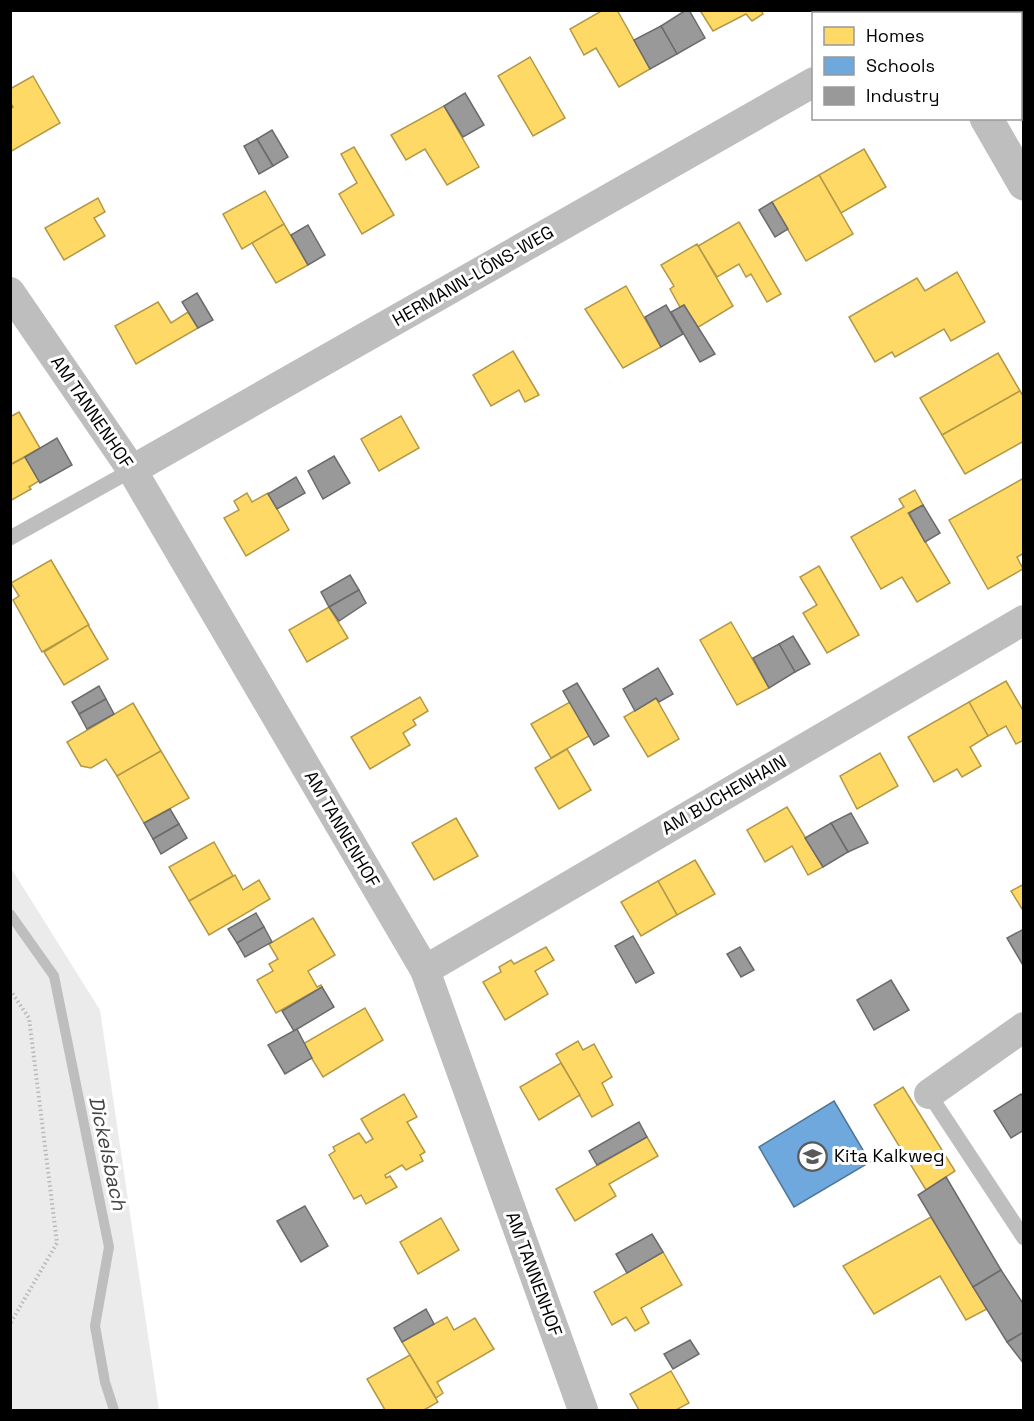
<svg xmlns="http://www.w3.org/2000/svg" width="1034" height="1421" viewBox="0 0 1034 1421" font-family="'Space Grotesk',sans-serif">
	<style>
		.green { fill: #ebebeb }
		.homes { fill: #ffd966; stroke: #b29847; stroke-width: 1.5 }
		.schools { fill: #6fa8dc; stroke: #4e769a; stroke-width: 1.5 }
		.industry { fill: #999; stroke: #6b6b6b; stroke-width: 1.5 }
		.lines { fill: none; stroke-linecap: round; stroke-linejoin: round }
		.stream { stroke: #bebebe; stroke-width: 10 }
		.path { stroke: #b9b9b9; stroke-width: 4; stroke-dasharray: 1.5 3; stroke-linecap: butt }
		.service { stroke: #bebebe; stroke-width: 15 }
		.minor { stroke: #bebebe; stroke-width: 30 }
		.tertiary { stroke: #bebebe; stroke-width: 33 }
		.labels { text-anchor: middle; stroke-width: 6; stroke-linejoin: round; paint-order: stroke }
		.street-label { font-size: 18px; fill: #000; stroke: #fff }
		.poi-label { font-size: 18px; fill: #000; stroke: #fff; text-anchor: start }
		.water-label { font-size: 20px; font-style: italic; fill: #434343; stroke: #fff }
	</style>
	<rect width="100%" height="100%" fill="#fff"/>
	<g class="green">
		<polygon points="956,11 1023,11 1023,127 1019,119 1020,118 1020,14 958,14"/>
		<polygon points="11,868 100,1010 159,1410 11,1410"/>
	</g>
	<g class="homes">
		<polygon points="603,10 617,10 650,69 619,87 596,48 584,55 570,29"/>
		<polygon points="704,10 761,10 763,14 752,21 746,14 713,31 701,12"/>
		<polygon points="530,57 565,118 533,136 498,76"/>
		<polygon points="33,76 60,123 10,152 10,109 13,107 10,102 10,89"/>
		<polygon points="444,106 479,167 447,185 425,149 406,160 391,135"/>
		<polygon points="354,147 394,215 362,234 339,194 357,183 341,154"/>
		<polygon points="864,149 886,187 841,213 819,175"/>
		<polygon points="819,175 853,234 806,261 772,202"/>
		<polygon points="265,191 284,224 242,249 223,214"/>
		<polygon points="98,198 105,212 94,218 105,236 64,260 45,228"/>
		<polygon points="739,222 781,294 767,302 751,274 746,277 739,264 717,277 698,246"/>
		<polygon points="284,224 308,265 276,283 252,243"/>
		<polygon points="697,244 733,306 697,328 684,305 680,307 670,289 674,286 661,265"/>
		<polygon points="957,272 985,322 951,341 944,329 895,357 892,352 875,362 849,317 917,278 925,291"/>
		<polygon points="626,286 661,347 623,368 585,309"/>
		<polygon points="158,302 171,323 188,312 198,328 136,364 115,326"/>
		<polygon points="513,351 539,395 525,402 519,390 491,406 473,375"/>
		<polygon points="998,353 1020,391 942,435 920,398"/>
		<polygon points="1020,391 1024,397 1024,441 965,474 942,435"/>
		<polygon points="19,412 40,448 10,465 10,417"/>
		<polygon points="401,416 419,448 379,471 361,439"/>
		<polygon points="25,457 39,481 29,487 31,489 10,501 10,465"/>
		<polygon points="1024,478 1024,553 1017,557 1023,569 988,589 949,520"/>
		<polygon points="915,490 923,505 908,513 950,583 917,602 902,577 881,589 851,537 904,507 899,499"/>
		<polygon points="247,493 252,502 268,493 289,530 246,556 224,518 239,510 234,501"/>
		<polygon points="51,560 89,625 42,652 13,600 19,596 11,583"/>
		<polygon points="819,566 859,635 827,653 803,613 817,605 800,577"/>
		<polygon points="329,607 348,638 307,662 289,630"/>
		<polygon points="731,622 769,688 737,705 700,640"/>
		<polygon points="88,625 108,659 64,685 44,652"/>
		<polygon points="1006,681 1024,712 1024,740 1016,744 1006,726 988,736 969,702"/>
		<polygon points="420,697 428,711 413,720 416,725 403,733 410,745 370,769 351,737"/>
		<polygon points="656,698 679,739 648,757 624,717"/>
		<polygon points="570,702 589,736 551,758 531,724"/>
		<polygon points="969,702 988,736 970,747 981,766 962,777 957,769 934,782 908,737"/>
		<polygon points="133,703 161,751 117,776 106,759 91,768 81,766 67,742"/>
		<polygon points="567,749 591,790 559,809 535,768"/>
		<polygon points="161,751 189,798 144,823 117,776"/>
		<polygon points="880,753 898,786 857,809 840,776"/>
		<polygon points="787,807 823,867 808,875 792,846 765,862 747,830"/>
		<polygon points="456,818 478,856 434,880 412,843"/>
		<polygon points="214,842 233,876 189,901 169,867"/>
		<polygon points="695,860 715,894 677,915 658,881"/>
		<polygon points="235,875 243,890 259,880 270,899 209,935 189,901"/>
		<polygon points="658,881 677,915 641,936 621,902"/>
		<polygon points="1024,884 1024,912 1011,891"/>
		<polygon points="313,918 335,955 308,971 317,987 321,985 322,987 276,1013 257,980 273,971 269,964 278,959 269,944"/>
		<polygon points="546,947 554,960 535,971 548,994 505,1020 483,982 501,972 499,967 511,960 514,964"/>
		<polygon points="365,1008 383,1040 323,1077 303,1044"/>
		<polygon points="578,1041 583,1050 594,1044 612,1077 602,1083 613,1105 592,1117 556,1054"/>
		<polygon points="561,1063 580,1095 539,1120 520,1087"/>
		<polygon points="903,1087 955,1171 926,1190 874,1105"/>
		<polygon points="404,1094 417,1117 407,1122 425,1152 420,1155 423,1161 406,1170 402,1165 385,1175 386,1178 390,1176 397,1187 366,1204 361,1195 354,1199 329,1155 335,1151 333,1147 359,1133 366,1143 373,1139 361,1119"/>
		<polygon points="647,1137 658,1156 609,1184 616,1196 575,1221 556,1189"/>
		<polygon points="931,1217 987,1309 966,1320 940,1276 874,1314 843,1266"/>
		<polygon points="441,1218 459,1250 418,1274 400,1242"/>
		<polygon points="663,1252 682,1285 641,1308 649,1323 635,1331 626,1317 612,1325 594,1292"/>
		<polygon points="447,1317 454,1330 475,1318 494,1349 437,1382 443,1393 436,1398 402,1342"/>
		<polygon points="410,1355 438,1402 424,1410 385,1410 367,1379"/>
		<polygon points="671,1371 689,1403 676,1410 639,1410 630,1394"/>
	</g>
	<polygon class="schools" points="834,1101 870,1162 794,1207 759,1147"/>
	<g class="industry">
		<polygon points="686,10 689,10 705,38 677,54 661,26"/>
		<polygon points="661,26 677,54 650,69 634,40"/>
		<polygon points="465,93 484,125 463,137 444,106"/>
		<polygon points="272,130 288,157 273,166 257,139"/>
		<polygon points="257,139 273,166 259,174 244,146"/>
		<polygon points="772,202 788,229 775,237 759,210"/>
		<polygon points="308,225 325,255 308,265 291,235"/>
		<polygon points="197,293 213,320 198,328 182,302"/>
		<polygon points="666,305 683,334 661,347 645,317"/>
		<polygon points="684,305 715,354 700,362 671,312"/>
		<polygon points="57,438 72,465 40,483 25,457"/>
		<polygon points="334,456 350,483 323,499 308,471"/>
		<polygon points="296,477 305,493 277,509 268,494"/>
		<polygon points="923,505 940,533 925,542 909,513"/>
		<polygon points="350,575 359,590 329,607 321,592"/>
		<polygon points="359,590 366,603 339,621 329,607"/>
		<polygon points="793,636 810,664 795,672 779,644"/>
		<polygon points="779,644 795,672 769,688 753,658"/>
		<polygon points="658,668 673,694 659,702 656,698 635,711 623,689"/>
		<polygon points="577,683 609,736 594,745 563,691"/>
		<polygon points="99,686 106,699 79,714 72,702"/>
		<polygon points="106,699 114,714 87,729 79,714"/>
		<polygon points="170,809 179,824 153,839 144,823"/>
		<polygon points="851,813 868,843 848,852 831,823"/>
		<polygon points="831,823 848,852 823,867 805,838"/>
		<polygon points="179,824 187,838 161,854 153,839"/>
		<polygon points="256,913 264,927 237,943 228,929"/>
		<polygon points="264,927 272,942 245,957 237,943"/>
		<polygon points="1024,929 1024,967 1007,938"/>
		<polygon points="633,936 654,973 636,983 615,946"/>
		<polygon points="740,947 754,970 741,977 727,954"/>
		<polygon points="891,980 909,1010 874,1030 857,1000"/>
		<polygon points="322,987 334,1007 294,1031 282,1011"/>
		<polygon points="297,1029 312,1058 285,1074 268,1045"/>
		<polygon points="1021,1094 1024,1097 1024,1130 1011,1138 994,1111"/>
		<polygon points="639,1122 647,1137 597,1165 589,1151"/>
		<polygon points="946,1177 1001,1270 973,1287 918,1195"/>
		<polygon points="305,1206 328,1246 301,1262 277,1221"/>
		<polygon points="652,1234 663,1252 627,1273 616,1254"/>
		<polygon points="1001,1270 1024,1305 1024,1332 1007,1342 973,1287"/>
		<polygon points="426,1309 434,1324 402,1342 394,1328"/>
		<polygon points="1024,1332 1024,1364 1007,1342"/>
		<polygon points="690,1340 699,1354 673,1369 664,1354"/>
	</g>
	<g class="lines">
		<polyline class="stream" points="10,914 54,976 109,1247 95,1326 105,1382 114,1410"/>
		<polyline class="path" points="10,990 29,1018 57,1243 10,1324"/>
		<g class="service">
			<polyline points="10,538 132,470"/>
			<polyline points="929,1094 1024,1238"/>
		</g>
		<g class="minor">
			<polyline points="10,292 132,470 425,970 583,1410"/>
			<polyline points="132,470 814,82"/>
			<polyline points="425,970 1024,620"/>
			<polyline points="929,1094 1024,1027"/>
		</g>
		<g class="tertiary">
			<polyline points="923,10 925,14"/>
			<polyline points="986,118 1024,184"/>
		</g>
	</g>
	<defs>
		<symbol id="school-ring" viewBox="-11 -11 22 22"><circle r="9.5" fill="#fff" stroke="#595959" stroke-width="1.5"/><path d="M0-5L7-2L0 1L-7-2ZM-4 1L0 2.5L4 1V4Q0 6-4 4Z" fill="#595959"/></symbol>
	</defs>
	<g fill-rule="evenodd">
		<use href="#school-ring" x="796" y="1140" width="33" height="33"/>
	</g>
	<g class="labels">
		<g class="street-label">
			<text transform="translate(473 276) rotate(-30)" y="6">HERMANN-LÖNS-WEG</text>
			<text transform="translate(92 412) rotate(56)" y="6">AM TANNENHOF</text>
			<text transform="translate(724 795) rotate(-30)" y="6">AM BUCHENHAIN</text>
			<text transform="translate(342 829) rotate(60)" y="6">AM TANNENHOF</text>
			<text transform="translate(534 1274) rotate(70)" y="6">AM TANNENHOF</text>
		</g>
		<g class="poi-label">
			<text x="834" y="1162">Kita Kalkweg</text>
		</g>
		<g class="water-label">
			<text transform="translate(108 1153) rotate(78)" y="7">Dickelsbach</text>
		</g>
	</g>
	<rect width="1034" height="1421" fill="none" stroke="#000000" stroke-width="24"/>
	<rect x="812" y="12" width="210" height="108" fill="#ffffff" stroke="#999999" stroke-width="1.5"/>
	<rect x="824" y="27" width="30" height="18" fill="#ffd966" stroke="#999999" stroke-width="1.5"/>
	<text x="866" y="42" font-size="18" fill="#000000">Homes</text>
	<rect x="824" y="57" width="30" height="18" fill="#6fa8dc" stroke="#999999" stroke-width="1.5"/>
	<text x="866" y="72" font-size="18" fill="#000000">Schools</text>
	<rect x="824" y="87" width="30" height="18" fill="#999999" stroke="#999999" stroke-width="1.5"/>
	<text x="866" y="102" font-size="18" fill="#000000">Industry</text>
</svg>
